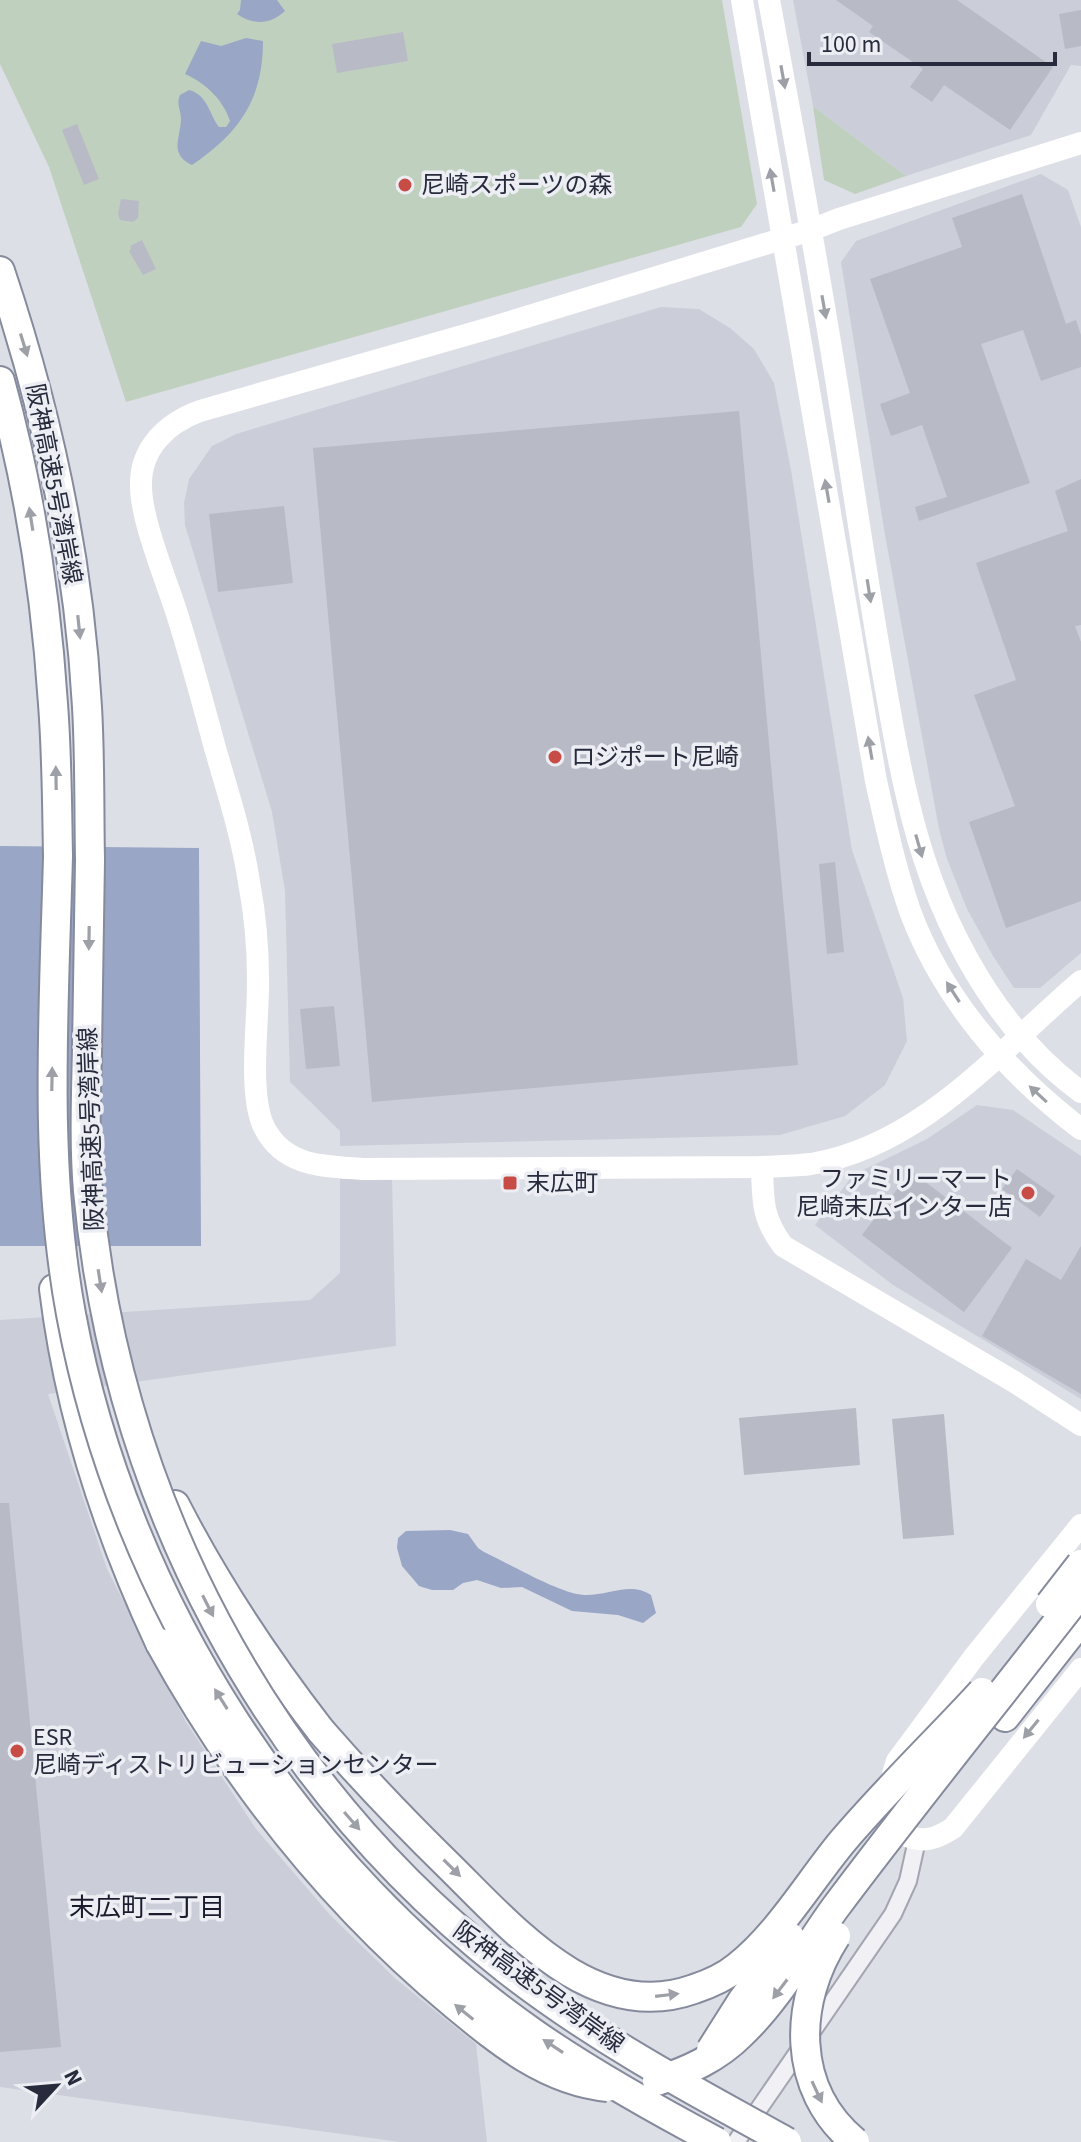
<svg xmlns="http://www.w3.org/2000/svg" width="1081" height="2142" viewBox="0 0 1081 2142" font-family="'Source Sans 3','Noto Sans JP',sans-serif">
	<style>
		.built { fill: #cbced8 }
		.green { fill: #c0d0bf }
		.water { fill: #99a6c6 }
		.building { fill: #b8bac6 }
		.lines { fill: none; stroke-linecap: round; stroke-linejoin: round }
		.street-casing { stroke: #a3a5b0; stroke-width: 20 }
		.highway-casing { stroke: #858a9c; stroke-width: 32 }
		.street { stroke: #f0f0f5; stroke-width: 16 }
		.secondary { stroke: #fff; stroke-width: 22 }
		.highway { stroke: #fff; stroke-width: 28 }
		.highway-bridge-casing { stroke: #858a9c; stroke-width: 32; stroke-linecap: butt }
		.highway-bridge { stroke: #fff; stroke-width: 28 }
		.oneway { fill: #9ea0a7 }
		.poi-dot { fill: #c84c46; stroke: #eceef4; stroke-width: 3 }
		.labels { text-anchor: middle; stroke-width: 7; stroke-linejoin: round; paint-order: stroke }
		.poi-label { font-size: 24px; fill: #272b3c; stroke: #eceef4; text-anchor: start }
		.street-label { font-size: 24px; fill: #272b3c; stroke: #eceef4 }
		.neighbourhood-label { font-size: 26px; fill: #1a1c2d; stroke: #eceef4 }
	</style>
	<rect width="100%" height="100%" fill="#dddfe6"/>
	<g class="built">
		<polygon points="793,0 1081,0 1081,66 1071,65 1031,135 906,176 813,106"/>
		<polygon points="1041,174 1068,190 1081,227 1081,953 1040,988 1014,988 993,956 967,909 947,859 939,829 885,535 841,262 856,241"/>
		<polygon points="661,307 699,309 730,328 754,349 774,383 791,470 852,850 903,998 907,1041 885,1085 845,1116 780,1135 340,1146 340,1131 290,1082 285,891 272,812 185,525 184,503 189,479 212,446 236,434"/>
		<polygon points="977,1105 1013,1110 1081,1156 1081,1399 893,1285 815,1225 853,1175 927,1139"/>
		<polygon points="392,1178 396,1346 48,1394 107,1569 186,1722 256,1829 331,1916 396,1979 476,2044 487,2142 400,2142 0,2087 0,1320 310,1300 340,1273 340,1179"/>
	</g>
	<g class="green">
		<polygon points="0,0 722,0 757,204 741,227 126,402 49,167 0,64"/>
		<polygon points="813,106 906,176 855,194 824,180"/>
	</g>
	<g class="water">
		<path d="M 241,0 L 277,0 L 285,11 C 270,25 253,25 237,14 L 240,10 Z"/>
		<path d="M 246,38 L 263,41 C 263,100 239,133 192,165 C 169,154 180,139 181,120 C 181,110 176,104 180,95 L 189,90 C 208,95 209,114 219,127 L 226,127 L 230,121 C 223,99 205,83 185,74 L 201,41 L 221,46 Z"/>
		<polygon points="0,846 199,848 201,1246 0,1246"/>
		<path d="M 450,1530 L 468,1534 L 478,1548 L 484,1552 C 508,1563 560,1594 584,1595 C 608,1596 630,1581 651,1595 L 656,1613 L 643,1623 L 618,1615 L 572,1611 L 522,1587 L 501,1588 L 477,1580 L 463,1583 L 453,1590 L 432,1590 L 419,1586 L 402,1566 L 397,1548 L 398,1538 L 406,1531 Z"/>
	</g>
	<g class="building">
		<polygon points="836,0 957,0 1053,67 1010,130 944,85 932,102 910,87 923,69 869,32 873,26"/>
		<polygon points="1081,10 1081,46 1065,49 1059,14"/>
		<polygon points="403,32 408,61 337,73 332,44"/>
		<polygon points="77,124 99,179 84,185 62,130"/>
		<polygon points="1022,194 1066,324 1076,320 1081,335 1081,367 1041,381 1023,330 981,344 1030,483 919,521 915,507 947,497 922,425 891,436 886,422 880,404 910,393 870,279 962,247 952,218"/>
		<polygon points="121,199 139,201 138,218 133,222 120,220 118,214"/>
		<polygon points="142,240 156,269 143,275 129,251 131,249 130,246"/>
		<polygon points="739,411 798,1065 372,1102 313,448"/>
		<polygon points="1081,479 1081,625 1075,626 1081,642 1081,901 1006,928 969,822 1015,806 974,695 1016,680 976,563 1068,531 1055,491"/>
		<polygon points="284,506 293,583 218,592 209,514"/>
		<polygon points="835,862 844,952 827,954 819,864"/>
		<polygon points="334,1006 340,1066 306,1069 300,1009"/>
		<polygon points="1017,1169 1055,1196 1040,1217 1002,1189"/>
		<polygon points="911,1171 1012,1248 964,1312 862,1235"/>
		<polygon points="1081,1246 1081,1394 982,1336 1026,1259 1061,1280"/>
		<polygon points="856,1408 860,1465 744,1475 739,1418"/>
		<polygon points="944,1414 954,1535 903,1539 892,1419"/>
		<polygon points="0,1503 9,1503 61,2047 0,2052"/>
	</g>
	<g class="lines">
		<defs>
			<polyline id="street" points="736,2142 893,1914 908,1881 917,1840"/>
			<g id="highway">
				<path d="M 0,271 C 47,411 79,559 87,707 C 90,758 89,809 90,860"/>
				<path d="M 0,381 C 29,486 46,595 53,704 C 57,755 57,805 58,856"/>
				<path d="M 54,1289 C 69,1411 108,1532 160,1643"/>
				<path d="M 175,1505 C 216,1585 266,1660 321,1731"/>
				<polyline points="1005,1717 1081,1620"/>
			</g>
		</defs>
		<use href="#street" class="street-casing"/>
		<use href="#highway" class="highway-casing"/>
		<use href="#street" class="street"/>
		<g class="secondary">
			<path d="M 742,0 L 876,781 C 886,825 895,868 910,911 C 942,998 1008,1074 1081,1129"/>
			<path d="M 769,0 C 794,135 819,269 840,404 C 854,490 866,575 881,661 C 902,781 918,886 987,991 C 1012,1029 1044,1065 1081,1092"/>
			<path d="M 1081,143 L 839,219 L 811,230 L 490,328 L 200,411 C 167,423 140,448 141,486 C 141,520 166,579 177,614 C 191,658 203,703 215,748 C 228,793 242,836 249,882 C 255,914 258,947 258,979 C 259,1018 247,1096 265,1129 C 286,1168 326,1166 365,1169 L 762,1167 C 778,1166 795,1166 811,1164 C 922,1146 1000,1050 1081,981"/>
			<path d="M 762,1167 C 763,1201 762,1218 783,1246 L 1013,1381 L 1081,1425"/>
			<path d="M 1081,1525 L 974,1657 L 897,1761 C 888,1786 887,1811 903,1834 C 922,1844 936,1839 953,1828 L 1081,1669"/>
		</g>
		<use href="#highway" class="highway"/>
		<defs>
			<g id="highway-bridge">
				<path d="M 58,856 C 54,1009 43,1163 71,1314 C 124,1600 297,1869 536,2035 C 594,2075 655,2109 717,2142"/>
				<path d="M 90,860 C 89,923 88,986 87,1049 C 86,1096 84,1144 88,1191 C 117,1498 263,1777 505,1968 C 593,2037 690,2089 787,2142"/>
				<polyline points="1050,1604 1081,1564"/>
				<path d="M 160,1643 C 236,1781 333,1904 455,2005 C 501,2043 547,2081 608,2087"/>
				<path d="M 321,1731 C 362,1778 405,1823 450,1867 C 513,1929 594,2025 694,1989 C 709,1984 725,1977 737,1967 C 778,1935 809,1882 842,1842 C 886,1790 936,1742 982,1692"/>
				<path d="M 836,1936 C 793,2002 791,2089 855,2142"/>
				<polyline points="711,2050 742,2001 790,1937"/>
				<path d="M 657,2081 C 688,2071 717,2058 741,2034 C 779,1998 804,1951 835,1908 C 915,1801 999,1698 1081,1592"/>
			</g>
		</defs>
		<use href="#highway-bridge" class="highway-bridge-casing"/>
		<use href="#highway-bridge" class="highway-bridge"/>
	</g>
	<defs><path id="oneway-solid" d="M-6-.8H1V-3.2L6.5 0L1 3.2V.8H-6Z" transform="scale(2)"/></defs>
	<g class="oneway">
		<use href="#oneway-solid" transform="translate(783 77) rotate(80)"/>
		<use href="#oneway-solid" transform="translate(772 180) rotate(-100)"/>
		<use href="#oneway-solid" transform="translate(824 307) rotate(80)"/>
		<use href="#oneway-solid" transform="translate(24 345) rotate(73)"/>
		<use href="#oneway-solid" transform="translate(827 491) rotate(-100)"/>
		<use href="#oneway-solid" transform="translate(31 519) rotate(-99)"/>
		<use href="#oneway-solid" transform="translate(869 591) rotate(81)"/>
		<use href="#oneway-solid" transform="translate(79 627) rotate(84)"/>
		<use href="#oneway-solid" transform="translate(870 748) rotate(-100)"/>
		<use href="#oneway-solid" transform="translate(56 778) rotate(-91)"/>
		<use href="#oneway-solid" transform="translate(919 846) rotate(74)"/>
		<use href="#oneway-solid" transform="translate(89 938) rotate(91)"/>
		<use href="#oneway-solid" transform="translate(953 992) rotate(-123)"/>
		<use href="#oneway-solid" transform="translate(52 1079) rotate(-89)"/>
		<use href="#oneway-solid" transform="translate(1038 1094) rotate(-137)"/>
		<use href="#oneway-solid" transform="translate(100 1281) rotate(81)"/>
		<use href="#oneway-solid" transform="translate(208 1606) rotate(63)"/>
		<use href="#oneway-solid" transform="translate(221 1699) rotate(-122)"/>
		<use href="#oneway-solid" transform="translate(1031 1729) rotate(129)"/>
		<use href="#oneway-solid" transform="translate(352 1821) rotate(49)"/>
		<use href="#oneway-solid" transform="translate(452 1868) rotate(45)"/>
		<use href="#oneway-solid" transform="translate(780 1989) rotate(127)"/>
		<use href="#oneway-solid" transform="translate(667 1995) rotate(-7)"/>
		<use href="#oneway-solid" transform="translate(464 2012) rotate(-141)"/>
		<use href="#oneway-solid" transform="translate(553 2046) rotate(-147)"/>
		<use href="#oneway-solid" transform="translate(817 2092) rotate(65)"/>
	</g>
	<g class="poi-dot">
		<circle cx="405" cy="185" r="8"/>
		<circle cx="555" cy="757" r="8"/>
		<rect x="502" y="1175" width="16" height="16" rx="4"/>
		<circle cx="1028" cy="1193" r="8"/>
		<circle cx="17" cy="1751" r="8"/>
	</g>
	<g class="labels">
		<g class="poi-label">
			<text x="421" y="193">尼崎スポーツの森</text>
			<text x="571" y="765">ロジポート尼崎</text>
			<text x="1012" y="1187" text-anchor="end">ファミリーマート<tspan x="1012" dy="28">尼崎末広インター店</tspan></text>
			<text x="526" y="1191">末広町</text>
			<text x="33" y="1745">ESR<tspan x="33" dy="28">尼崎ディストリビューションセンター</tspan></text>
		</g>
		<g class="street-label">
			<text transform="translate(54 484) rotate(79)" y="8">阪神高速5号湾岸線</text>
			<text transform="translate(91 1129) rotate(-92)" y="8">阪神高速5号湾岸線</text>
			<text transform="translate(539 1987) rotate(36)" y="8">阪神高速5号湾岸線</text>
		</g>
		<g class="neighbourhood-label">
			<text x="147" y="1916">末広町二丁目</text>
		</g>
	</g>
	<g transform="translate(56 2086) rotate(64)" stroke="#eceef4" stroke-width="6" paint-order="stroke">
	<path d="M0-6L14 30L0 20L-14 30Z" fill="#272b3c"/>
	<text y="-12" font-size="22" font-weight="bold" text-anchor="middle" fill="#272b3c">N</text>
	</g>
	<path d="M809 52v12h246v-12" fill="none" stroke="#272b3c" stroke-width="4"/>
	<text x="821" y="52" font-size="24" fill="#272b3c" stroke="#eceef4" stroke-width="6" paint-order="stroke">100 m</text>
</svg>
